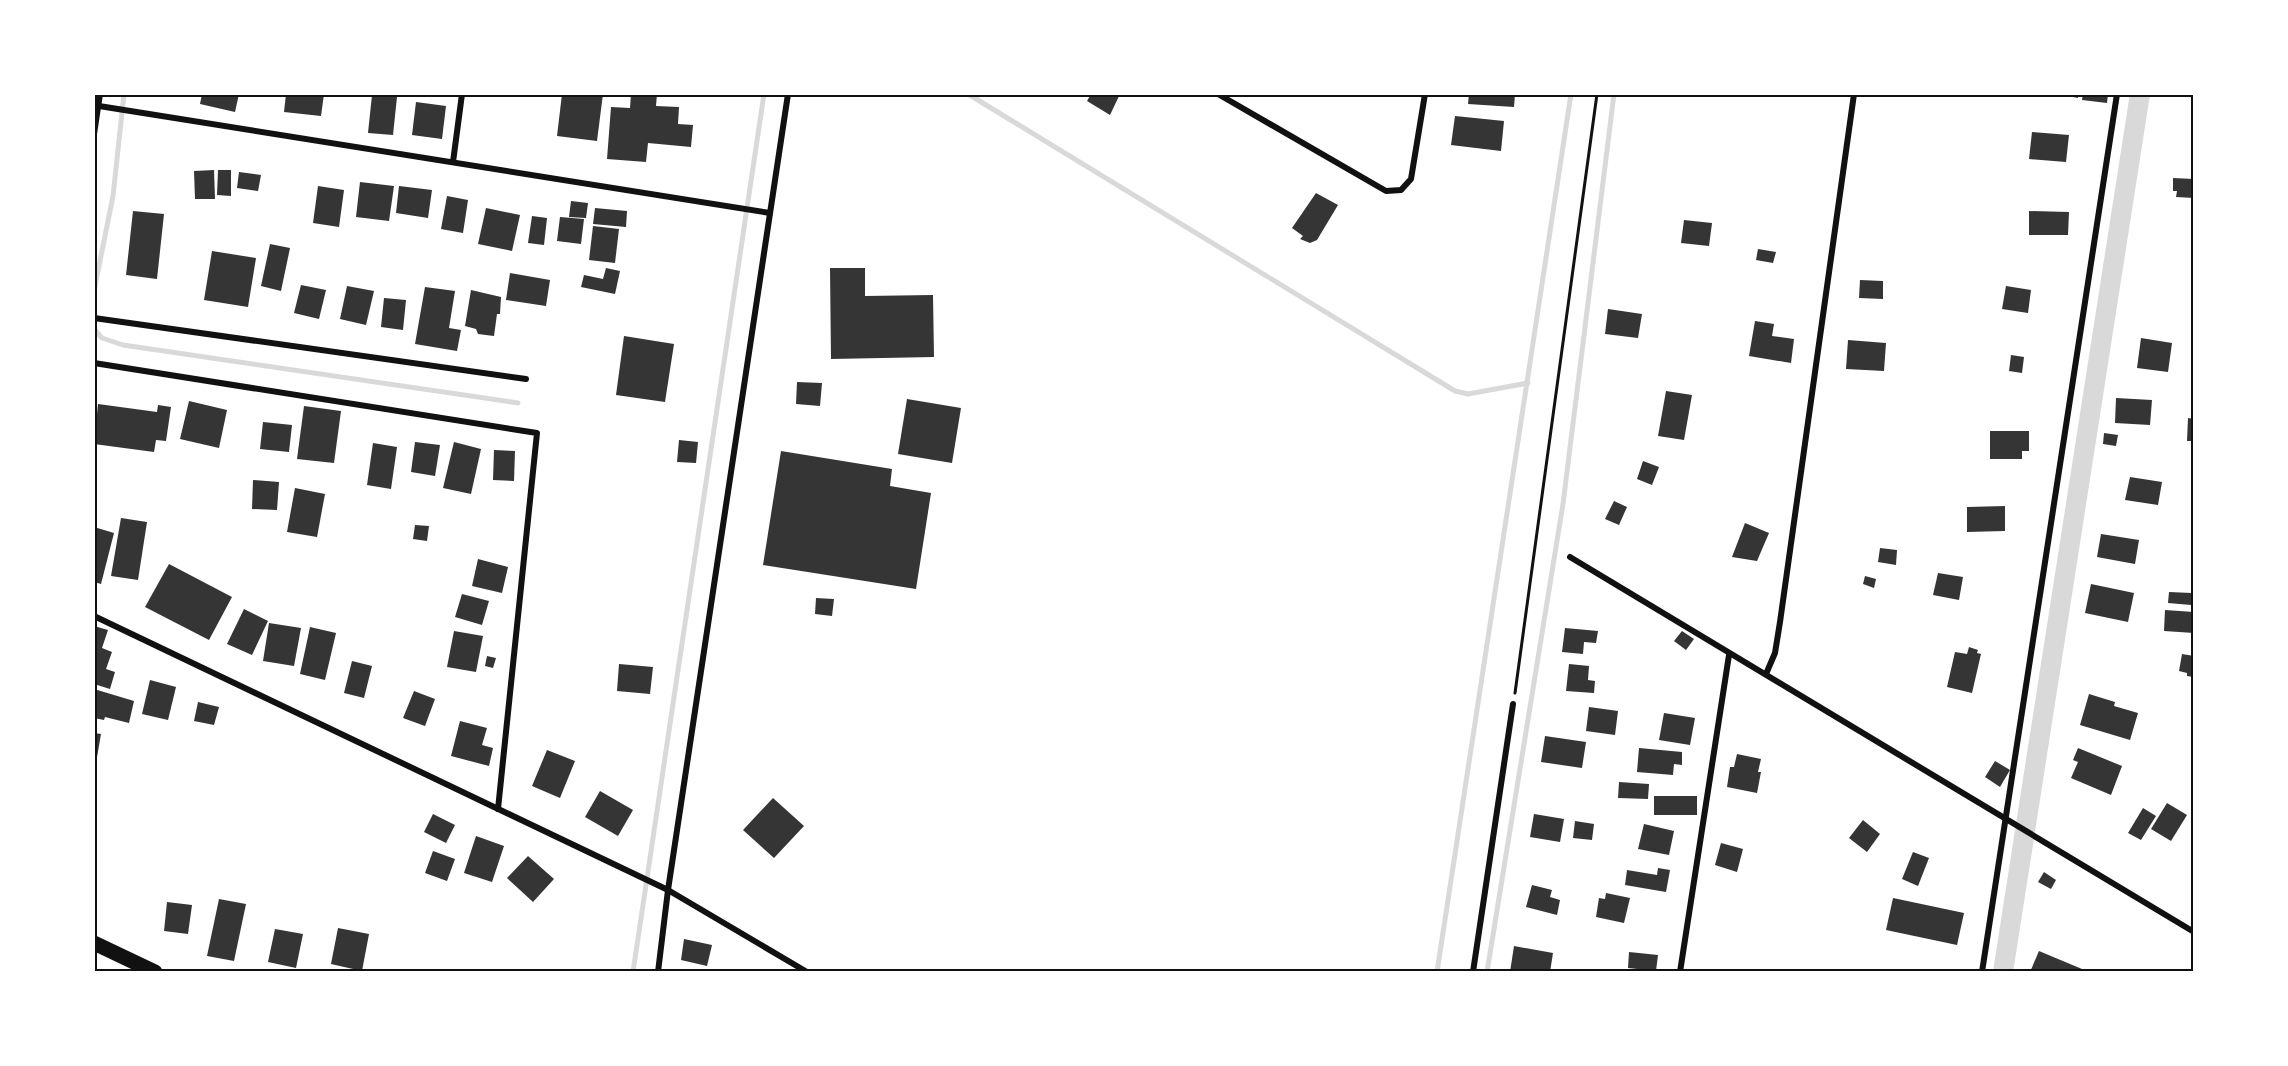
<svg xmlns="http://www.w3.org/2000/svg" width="2288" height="1066" viewBox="0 0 2288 1066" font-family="'IBM Plex Sans',sans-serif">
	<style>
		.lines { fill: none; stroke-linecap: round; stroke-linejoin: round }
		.stream { stroke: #d9d9d9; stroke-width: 5 }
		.canal { stroke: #d9d9d9; stroke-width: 20 }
		.building { fill: #353535 }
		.path { stroke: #111; stroke-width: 3 }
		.minor { stroke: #111; stroke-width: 6 }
		.primary { stroke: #111; stroke-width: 15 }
		.neatline { fill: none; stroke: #111; stroke-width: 2 }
	</style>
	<rect width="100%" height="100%" fill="#fff"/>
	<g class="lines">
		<g class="stream">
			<polyline points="968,94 1455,391 1468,394 1528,383"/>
			<polyline points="94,291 113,196 124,94"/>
			<polyline points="94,329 102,338 123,345 518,403"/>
			<polyline points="633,972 764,94"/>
			<polyline points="1437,972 1571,94"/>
			<polyline points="1487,972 1563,504 1614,94"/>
		</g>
		<polyline class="canal" points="2003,972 2140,94"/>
	</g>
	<g class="building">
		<polygon points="202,94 239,94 235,112 200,104"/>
		<polygon points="286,94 324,94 321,116 284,112"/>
		<polygon points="562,94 603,94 597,141 557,136"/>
		<polygon points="631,94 657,94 656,106 679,107 678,124 693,125 691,147 648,143 646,162 607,159 611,107 630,108"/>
		<polygon points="1091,94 1120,94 1110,115 1087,101"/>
		<polygon points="1469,94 1515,94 1514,107 1468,104"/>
		<polygon points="2059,94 2078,94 2078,98"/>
		<polygon points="2083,94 2108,94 2107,103 2082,100"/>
		<polygon points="372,95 397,97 393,135 368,133"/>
		<polygon points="416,102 446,106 442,139 412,135"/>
		<polygon points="1455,116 1504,121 1501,151 1451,145"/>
		<polygon points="2032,132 2069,135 2066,162 2029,159"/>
		<polygon points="214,170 215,199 195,199 194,171"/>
		<polygon points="218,170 231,170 231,196 217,195"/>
		<polygon points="239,172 261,175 258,191 237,188"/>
		<polygon points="2173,178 2194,179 2194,198 2176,197 2177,191 2173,191"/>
		<polygon points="360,182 394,186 389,221 356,217"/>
		<polygon points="318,186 344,190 339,227 313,223"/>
		<polygon points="399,186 432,190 428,218 396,213"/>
		<polygon points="1316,193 1338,205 1317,240 1310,243 1300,239 1303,236 1292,228"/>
		<polygon points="447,196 468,200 463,233 441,229"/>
		<polygon points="571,201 588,203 586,218 569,217"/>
		<polygon points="486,208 520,215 512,251 478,244"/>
		<polygon points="595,208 627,211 626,227 593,224"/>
		<polygon points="133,211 164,214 157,279 126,275"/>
		<polygon points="2029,211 2069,212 2068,235 2029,235"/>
		<polygon points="532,216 547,218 544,245 528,243"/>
		<polygon points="560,217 584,219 581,244 557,241"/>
		<polygon points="1684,220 1712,223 1709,246 1681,243"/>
		<polygon points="593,226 619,229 615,263 589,260"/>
		<polygon points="270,244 290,248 281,291 261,286"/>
		<polygon points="1758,249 1776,252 1773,263 1756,260"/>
		<polygon points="212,251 256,258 248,307 204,300"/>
		<polygon points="606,268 620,271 615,294 581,287 584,275 603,279"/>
		<polygon points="830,268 865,268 865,296 933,295 934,357 831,359"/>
		<polygon points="510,273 550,280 546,306 506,300"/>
		<polygon points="1860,280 1883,281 1883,299 1859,298"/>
		<polygon points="301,285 326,290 319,319 294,313"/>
		<polygon points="347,286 374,291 366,325 340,319"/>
		<polygon points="2006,286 2031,290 2028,313 2002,309"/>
		<polygon points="425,287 455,291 449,328 461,330 457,351 415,344"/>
		<polygon points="471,290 501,297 500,314 497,314 494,336 478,334 476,329 465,326"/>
		<polygon points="384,298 406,300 403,330 381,327"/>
		<polygon points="1608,309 1642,314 1638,338 1605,334"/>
		<polygon points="1755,321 1774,324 1772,336 1794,339 1791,363 1749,356"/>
		<polygon points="624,336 674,344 665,402 616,395"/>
		<polygon points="2141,338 2172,343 2168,372 2137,368"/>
		<polygon points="1848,340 1886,343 1884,371 1846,369"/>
		<polygon points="2011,355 2024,357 2022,373 2009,371"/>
		<polygon points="797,382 822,383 820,406 796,404"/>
		<polygon points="1666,391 1692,395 1684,440 1658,436"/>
		<polygon points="2116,398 2152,400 2150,425 2115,423"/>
		<polygon points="907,399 961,408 952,463 898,454"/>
		<polygon points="189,401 227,410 219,448 180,439"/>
		<polygon points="98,404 157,412 158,405 171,407 166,441 156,440 154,452 94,444"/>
		<polygon points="304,406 341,411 334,463 297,459"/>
		<polygon points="2188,418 2194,419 2194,441 2187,441"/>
		<polygon points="263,422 292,425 289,452 260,449"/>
		<polygon points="1990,431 2029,431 2029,451 2022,451 2022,459 1990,459"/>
		<polygon points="2104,433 2118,435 2116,446 2103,444"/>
		<polygon points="679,440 698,442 696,463 677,462"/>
		<polygon points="415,442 440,445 435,476 411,472"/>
		<polygon points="454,442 481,449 471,494 443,488"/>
		<polygon points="373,443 397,447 391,489 367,485"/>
		<polygon points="494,450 515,451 514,481 493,480"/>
		<polygon points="781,451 892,469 890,486 931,493 916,589 763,565"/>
		<polygon points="1643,461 1659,467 1652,485 1637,479"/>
		<polygon points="2130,477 2162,482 2158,505 2125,500"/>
		<polygon points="253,480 279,482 277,510 252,509"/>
		<polygon points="295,488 325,494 317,537 287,532"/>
		<polygon points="1614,501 1627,507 1619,525 1605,519"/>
		<polygon points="2005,506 2005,531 1967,532 1967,507"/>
		<polygon points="121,518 147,522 138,580 111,576"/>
		<polygon points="1745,523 1769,533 1757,561 1732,557"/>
		<polygon points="415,525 429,526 427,541 413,539"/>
		<polygon points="94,527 114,533 101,584 94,582"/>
		<polygon points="2101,534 2139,540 2135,564 2097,557"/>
		<polygon points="1880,548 1897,550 1896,565 1878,562"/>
		<polygon points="478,559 508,567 502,593 472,586"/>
		<polygon points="169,564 232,597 209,640 145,607"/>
		<polygon points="1938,573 1963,577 1959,600 1933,595"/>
		<polygon points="1865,576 1876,579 1874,588 1863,584"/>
		<polygon points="2091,584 2134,593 2128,622 2085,613"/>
		<polygon points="2169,592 2192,593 2191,605 2168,603"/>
		<polygon points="462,594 489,601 482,625 455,617"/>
		<polygon points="816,598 834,599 832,616 815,614"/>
		<polygon points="244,609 268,621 252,655 227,644"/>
		<polygon points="2165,610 2194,612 2194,633 2164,631"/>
		<polygon points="269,623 301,628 294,666 263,661"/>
		<polygon points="94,626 108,630 102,648 112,652 106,669 115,672 110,689 94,684"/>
		<polygon points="310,627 336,633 325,680 300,674"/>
		<polygon points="1565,628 1598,631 1596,643 1584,642 1583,654 1562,652"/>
		<polygon points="454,631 483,636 476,672 447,667"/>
		<polygon points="1682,631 1694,639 1686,650 1674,641"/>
		<polygon points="1969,647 1978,650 1977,653 1981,654 1972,693 1947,687 1955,652 1967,654"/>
		<polygon points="2182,654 2194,656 2194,677 2187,676 2187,673 2179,671"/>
		<polygon points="487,656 496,658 493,668 485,666"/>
		<polygon points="352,661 372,666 364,698 344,693"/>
		<polygon points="619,664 653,667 650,694 617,691"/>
		<polygon points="1569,664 1589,666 1588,680 1595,681 1594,693 1566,691"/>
		<polygon points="150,680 176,687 168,720 142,714"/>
		<polygon points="94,689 134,701 129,723 105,717 104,720 94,718"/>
		<polygon points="414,691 435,699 425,726 403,718"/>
		<polygon points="2089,694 2115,702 2114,706 2138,713 2130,740 2080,725"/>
		<polygon points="198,702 219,707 214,725 194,721"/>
		<polygon points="1589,707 1618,711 1615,735 1586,731"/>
		<polygon points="1664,713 1695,718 1690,745 1659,740"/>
		<polygon points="460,721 487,728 482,745 493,748 489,766 451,756"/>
		<polygon points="94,733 101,734 96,763 94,763"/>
		<polygon points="1545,736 1586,742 1582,768 1541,762"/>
		<polygon points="1639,748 1682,752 1682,765 1674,764 1673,775 1637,772"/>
		<polygon points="2078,748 2122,766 2111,795 2071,778 2078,762 2073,760"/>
		<polygon points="547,750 575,761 560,798 532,786"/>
		<polygon points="1737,754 1761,759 1758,772 1761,772 1757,793 1727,787 1730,767 1734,767"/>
		<polygon points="1995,761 2010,770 2000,787 1985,777"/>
		<polygon points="1619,782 1649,784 1648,799 1618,798"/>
		<polygon points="600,791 633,810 618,836 585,817"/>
		<rect x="1654" y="796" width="43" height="19"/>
		<polygon points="773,798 804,826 774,858 743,830"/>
		<polygon points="2167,803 2187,815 2171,841 2151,829"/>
		<polygon points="2143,808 2156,816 2141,840 2128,833"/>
		<polygon points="433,814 455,825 446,843 424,832"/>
		<polygon points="1534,814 1564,819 1560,842 1530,837"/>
		<polygon points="1863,820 1880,834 1867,852 1849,838"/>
		<polygon points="1575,821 1594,824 1592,840 1573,838"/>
		<polygon points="1644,824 1674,831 1669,855 1638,849"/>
		<polygon points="476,836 504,846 492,882 464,873"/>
		<polygon points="1721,843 1743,849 1737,872 1715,865"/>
		<polygon points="433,851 455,859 447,881 425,873"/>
		<polygon points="1913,852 1929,858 1918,886 1902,879"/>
		<polygon points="528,856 554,879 533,902 507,878"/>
		<polygon points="1658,868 1670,870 1666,892 1625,885 1627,870 1657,875"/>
		<polygon points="2044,872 2056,880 2051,889 2038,882"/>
		<polygon points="1532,885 1552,890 1550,897 1560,900 1557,915 1526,907"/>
		<polygon points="1606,893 1630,898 1624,923 1596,917 1599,898 1605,899"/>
		<polygon points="1893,898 1964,913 1957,945 1886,930"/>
		<polygon points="219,899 246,904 234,961 207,956"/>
		<polygon points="167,902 192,905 188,934 164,931"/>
		<polygon points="338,928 369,934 362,971 331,964"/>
		<polygon points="275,929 303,934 296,968 268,962"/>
		<polygon points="684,939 712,945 707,966 681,960"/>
		<polygon points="1514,946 1553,953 1550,972 1510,972"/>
		<polygon points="2039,951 2082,969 2081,972 2030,972"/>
		<polygon points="1629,952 1658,955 1656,971 1628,968"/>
	</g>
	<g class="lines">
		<polyline class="path" points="1515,693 1597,94"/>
		<g class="minor">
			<polyline points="1218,94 1386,191 1401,190 1411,179 1425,94"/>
			<polyline points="99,106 770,213"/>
			<polyline points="94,134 100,94"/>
			<polyline points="453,162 462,94"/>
			<polyline points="94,318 526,379"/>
			<polyline points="94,363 537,433 498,809"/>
			<polyline points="1570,557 2194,932"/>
			<polyline points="94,616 668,890 807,972"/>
			<polyline points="1766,674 1775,653 1780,622 1854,94"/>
			<polyline points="658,972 668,890 788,94"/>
			<polyline points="1473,972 1513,704"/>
			<polyline points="1680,972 1729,655"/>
			<polyline points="1982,972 2117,94"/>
		</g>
		<polyline class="primary" points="94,943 155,972"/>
	</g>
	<rect width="2288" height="1066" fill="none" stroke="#ffffff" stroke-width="192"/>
	<rect x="96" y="96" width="2096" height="874" class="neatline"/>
</svg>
